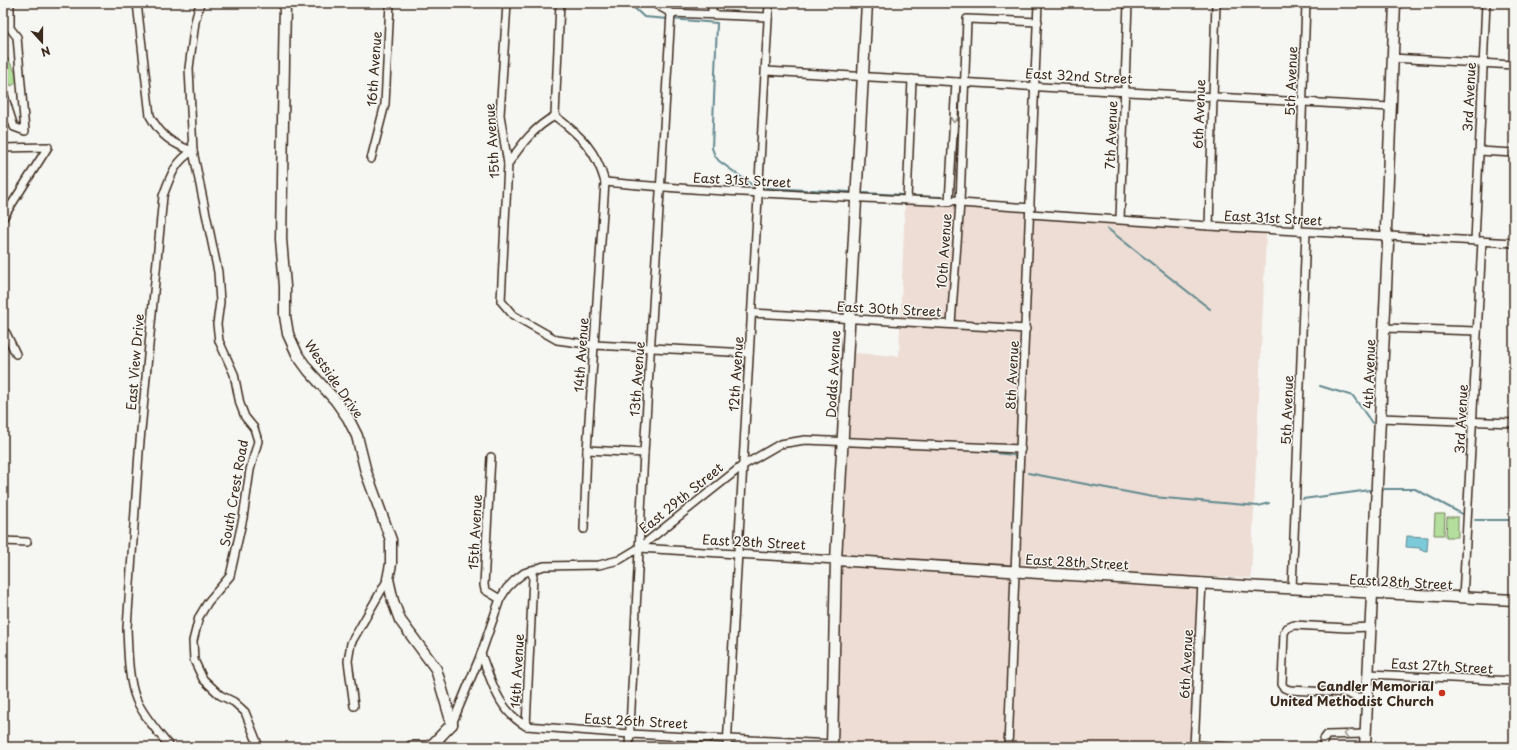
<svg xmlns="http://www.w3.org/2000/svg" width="1517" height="750" viewBox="0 0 1517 750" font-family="'Playpen Sans',sans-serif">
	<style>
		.built { fill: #edddd4 }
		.green { fill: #b3de9c; stroke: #77845d }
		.water { fill: #7cc9da; stroke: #62898f }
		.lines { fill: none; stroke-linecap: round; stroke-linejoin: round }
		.stream { stroke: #62898f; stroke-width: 2 }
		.street-casing { stroke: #3b2a1e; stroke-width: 10 }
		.secondary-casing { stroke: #3b2a1e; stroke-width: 13 }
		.primary-casing { stroke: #3b2a1e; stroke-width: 14 }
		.street { stroke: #f6f6f2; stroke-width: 7 }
		.secondary { stroke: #f6f6f2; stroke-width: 10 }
		.primary { stroke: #f6f6f2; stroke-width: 11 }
		.oneway { stroke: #989088 }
		.poi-dot { fill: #c8321e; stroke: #f6f6f2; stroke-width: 1.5 }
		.labels { text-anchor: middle; stroke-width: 3; stroke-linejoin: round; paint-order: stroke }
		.street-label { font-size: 13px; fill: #3b2a1e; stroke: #f6f6f2 }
		.poi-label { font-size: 13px; font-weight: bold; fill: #3b2a1e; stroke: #f6f6f2; text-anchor: end }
	</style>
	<rect width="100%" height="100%" fill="#f6f6f2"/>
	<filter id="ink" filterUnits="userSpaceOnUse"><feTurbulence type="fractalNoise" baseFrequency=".025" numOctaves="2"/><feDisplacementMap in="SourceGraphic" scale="8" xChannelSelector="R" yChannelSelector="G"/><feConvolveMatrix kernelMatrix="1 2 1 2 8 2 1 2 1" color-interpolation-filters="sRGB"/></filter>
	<g filter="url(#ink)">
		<polygon class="built" points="905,203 1027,210 1036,217 1266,234 1251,578 1200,576 1191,747 838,747 842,567 854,353 899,356"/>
		<g class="green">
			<polygon points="7,57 20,81 11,86 3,73 3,59"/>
			<polygon points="1435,514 1445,514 1444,535 1434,535"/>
			<polygon points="1447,517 1458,517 1458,537 1446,537"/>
		</g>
		<polygon class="water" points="1407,536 1428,537 1427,551 1420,550 1420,548 1406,547"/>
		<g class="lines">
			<g class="stream">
				<polyline points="629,3 644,17 668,19"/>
				<polyline points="672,19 717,23 712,148 715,156 719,161 755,187"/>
				<polyline points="766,188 806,190"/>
				<polyline points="811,190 850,192"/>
				<polyline points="864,193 904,195"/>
				<polyline points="911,196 943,197"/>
				<polyline points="1108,229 1210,309"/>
				<polyline points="1320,386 1353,396 1372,423"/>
				<polyline points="986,452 1014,455 1016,459 1015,468"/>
				<polyline points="1028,473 1153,497 1258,506 1269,503"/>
				<polyline points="1384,489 1415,489 1462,514"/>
				<polyline points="1303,499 1370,490"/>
				<polyline points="1475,520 1514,520"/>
			</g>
			<defs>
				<g id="street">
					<path d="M 137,3 L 150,116 C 161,136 172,144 193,151 C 175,161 170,177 163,196 L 139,452 L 127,628 C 128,649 128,679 136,699 C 144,717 158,732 170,747"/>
					<polyline points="200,3 195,22 189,68 193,151 218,272 220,302 217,324 219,341 234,374 240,404 245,417 254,428 258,441 250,470 243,518 230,576 208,602 199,617 193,641 194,660 203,679 220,695 234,702 245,712 259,747"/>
					<polyline points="507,3 500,115 508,164 501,301 513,315 557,340 594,345 749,353"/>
					<polyline points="653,3 671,13 768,17"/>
					<polyline points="712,14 712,3"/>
					<polyline points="3,19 17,37 25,131 14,127 3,92"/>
					<polyline points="10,25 10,3"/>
					<polyline points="1392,58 1514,65"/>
					<polyline points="766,71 1390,107"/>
					<path d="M 555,116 C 581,136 596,150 605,182 L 587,450 L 584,529"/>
					<polyline points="555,116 560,3"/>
					<polyline points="3,148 48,147 3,218"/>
					<polyline points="1479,151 1514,153"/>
					<polyline points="371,159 385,104 390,3"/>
					<path d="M 508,164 C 521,145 534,127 555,116"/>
					<path d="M 605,182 C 719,193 835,196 949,202 L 956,200 L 960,203 L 1031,208"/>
					<polyline points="907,200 912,79"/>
					<polyline points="949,202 956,82"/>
					<polyline points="1030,214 1209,226 1514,243"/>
					<polyline points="1120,219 1128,3"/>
					<polyline points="1209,226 1216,3"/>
					<polyline points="1298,231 1306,3"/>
					<polyline points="1475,241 1486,3"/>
					<polyline points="751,313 1026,329"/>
					<polyline points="951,324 960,203 967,19 1038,22"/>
					<polyline points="1384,328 1477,331"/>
					<polyline points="3,334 6,333 16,354"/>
					<polyline points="1380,418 1514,423"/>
					<polyline points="587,450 644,453"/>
					<polyline points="491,457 484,585 485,590 500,599"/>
					<polyline points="3,541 27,542"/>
					<polyline points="639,548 836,560"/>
					<polyline points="1292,589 1306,232"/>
					<polyline points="1463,598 1482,241"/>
					<path d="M 481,654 C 492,682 498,710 526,726 L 630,734 L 832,744"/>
					<polyline points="1369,674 1514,681"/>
					<polyline points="1367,697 1356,697 1346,693 1290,690 1284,688 1282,684 1284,633 1287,628 1294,625 1347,628 1371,627"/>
					<polyline points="354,706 348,661 351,643 388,579"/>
					<polyline points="452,724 481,654 500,599 507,588 515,580 524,573 544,566 599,565 619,560 639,548 742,466 780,444 805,440 1021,449"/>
					<polyline points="526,726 533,577 531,570"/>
					<polyline points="1194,745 1227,747"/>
					<polyline points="629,747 644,453 671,13"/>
					<polyline points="727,747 769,3"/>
					<polyline points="1008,747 1038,3"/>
					<polyline points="1194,747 1202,582"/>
					<polyline points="1322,747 1324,739 1327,735 1365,734"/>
				</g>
				<g id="secondary">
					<polyline points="285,3 281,239 285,286 285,316 288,334 298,356 309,371 336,401 348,418 357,436 366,472 391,540 391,564 388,579 393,601 400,620 436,669 452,724"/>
					<polyline points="836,560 1245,586 1514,600"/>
					<polyline points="433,744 452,724"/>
					<polyline points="832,747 836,560 867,3"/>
					<polyline points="1365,747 1388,244 1386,228 1395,3"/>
				</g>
				<g id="primary">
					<polyline points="411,747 429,747"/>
					<polyline points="428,747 436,743 442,747"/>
				</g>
			</defs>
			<use href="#street" class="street-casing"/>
			<use href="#secondary" class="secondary-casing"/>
			<use href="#primary" class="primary-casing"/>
			<use href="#street" class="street"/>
			<use href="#secondary" class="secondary"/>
			<use href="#primary" class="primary"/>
		</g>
		<defs><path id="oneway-chevron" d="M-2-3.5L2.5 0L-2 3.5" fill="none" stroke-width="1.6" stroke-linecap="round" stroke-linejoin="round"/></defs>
		<g class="oneway">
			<use href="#oneway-chevron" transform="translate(954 120) rotate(93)"/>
			<use href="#oneway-chevron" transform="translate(1346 734) rotate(-179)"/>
		</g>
	</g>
	<circle class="poi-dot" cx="1442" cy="693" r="4"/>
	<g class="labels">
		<g class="street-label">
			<text transform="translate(374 69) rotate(-86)" y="5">16th Avenue</text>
			<text transform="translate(1079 76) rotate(3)" y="5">East 32nd Street</text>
			<text transform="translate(1291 81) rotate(-88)" y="5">5th Avenue</text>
			<text transform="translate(1469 97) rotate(-87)" y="5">3rd Avenue</text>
			<text transform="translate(1199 114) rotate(-88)" y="5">6th Avenue</text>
			<text transform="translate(1111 135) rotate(-88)" y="5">7th Avenue</text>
			<text transform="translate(492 141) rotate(-94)" y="5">15th Avenue</text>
			<text transform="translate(742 180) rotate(3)" y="5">East 31st Street</text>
			<text transform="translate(1273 218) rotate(3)" y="5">East 31st Street</text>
			<text transform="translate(944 251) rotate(-86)" y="5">10th Avenue</text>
			<text transform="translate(889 309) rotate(3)" y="5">East 30th Street</text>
			<text transform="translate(581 355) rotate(-86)" y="5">14th Avenue</text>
			<text transform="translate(135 362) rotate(-85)" y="5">East View Drive</text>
			<text transform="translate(736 374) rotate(-86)" y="5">12th Avenue</text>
			<text transform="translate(833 374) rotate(-87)" y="5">Dodds Avenue</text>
			<text transform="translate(1369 374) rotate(-88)" y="5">4th Avenue</text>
			<text transform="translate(1012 375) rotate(-87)" y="5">8th Avenue</text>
			<text transform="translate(334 379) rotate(55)" y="5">Westside Drive</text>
			<text transform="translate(637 379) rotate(-86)" y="5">13th Avenue</text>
			<text transform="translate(1287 410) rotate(-88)" y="5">5th Avenue</text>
			<text transform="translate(1461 419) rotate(-87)" y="5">3rd Avenue</text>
			<text transform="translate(234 493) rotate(-80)" y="5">South Crest Road</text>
			<text transform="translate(681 498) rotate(-39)" y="5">East 29th Street</text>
			<text transform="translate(475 532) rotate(-87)" y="5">15th Avenue</text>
			<text transform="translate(754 542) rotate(3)" y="5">East 28th Street</text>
			<text transform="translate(1077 562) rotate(3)" y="5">East 28th Street</text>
			<text transform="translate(1401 582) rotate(3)" y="5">East 28th Street</text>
			<text transform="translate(1186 664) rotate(-87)" y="5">6th Avenue</text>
			<text transform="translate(1442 666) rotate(3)" y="5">East 27th Street</text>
			<text transform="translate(517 671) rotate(-87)" y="5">14th Avenue</text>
			<text transform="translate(636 721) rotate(3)" y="5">East 26th Street</text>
		</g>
		<g class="poi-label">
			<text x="1434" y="691">Candler Memorial<tspan x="1434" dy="15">United Methodist Church</tspan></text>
		</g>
	</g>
	<rect width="1517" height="750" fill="none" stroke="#f6f6f2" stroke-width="16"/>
	<rect x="8" y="8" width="1501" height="734" fill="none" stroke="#3b2a1e" stroke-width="1.5" filter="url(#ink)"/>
	<g transform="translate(42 42) rotate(159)" stroke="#f6f6f2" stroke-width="3" paint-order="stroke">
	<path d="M0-3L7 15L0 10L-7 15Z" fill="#3b2a1e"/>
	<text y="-6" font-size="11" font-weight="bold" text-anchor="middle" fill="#3b2a1e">N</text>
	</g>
</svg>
